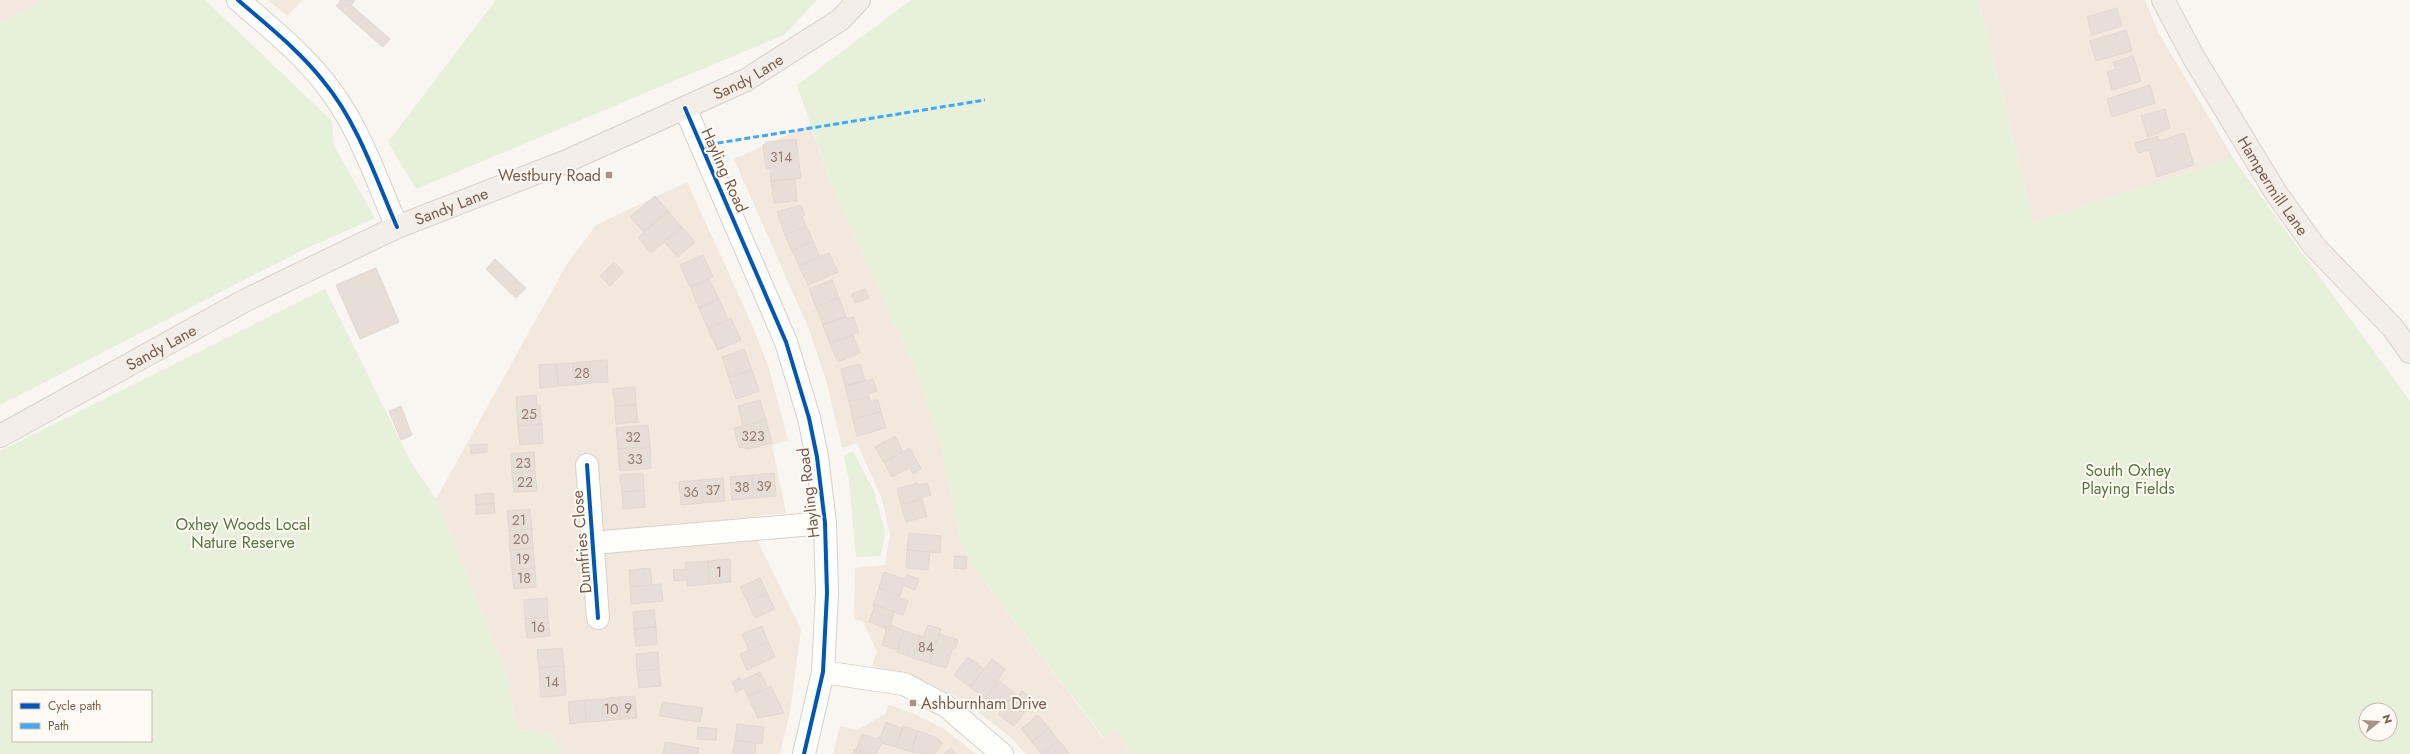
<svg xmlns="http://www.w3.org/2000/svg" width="2410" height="754" viewBox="0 0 2410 754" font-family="Jost,sans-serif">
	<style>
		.residential { fill: #f2e8de }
		.green { fill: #e7f0db; fill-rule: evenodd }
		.building { fill: #e6ded7; stroke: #e2d8d2 }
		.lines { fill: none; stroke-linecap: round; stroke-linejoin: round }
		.minor-casing { stroke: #d7d1cb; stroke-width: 24 }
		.major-casing { stroke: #dad1cc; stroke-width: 24 }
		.minor { stroke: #fefefd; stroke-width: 22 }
		.major { stroke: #f3eee8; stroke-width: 22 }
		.quiet { stroke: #3fa9f5; stroke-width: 3; stroke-dasharray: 6 3; stroke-linecap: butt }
		.cycleway-casing { stroke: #fffaf3; stroke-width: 6 }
		.cycleway { stroke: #0057b8; stroke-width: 4 }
		.poi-dot { fill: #a69286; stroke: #fffaf3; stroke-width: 1.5 }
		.labels { text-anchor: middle; stroke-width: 4; stroke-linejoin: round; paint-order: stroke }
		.number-label { font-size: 14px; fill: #977e72 }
		.street-label { font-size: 16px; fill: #7a5c4d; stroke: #fffaf3 }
		.poi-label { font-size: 16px; fill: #7a5c4d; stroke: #fffaf3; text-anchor: end }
		.park-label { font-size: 16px; fill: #537a41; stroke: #fffaf3 }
	</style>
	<rect width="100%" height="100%" fill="#f9f5f0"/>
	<g class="residential">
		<polygon points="0,0 40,0 35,6 0,23"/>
		<polygon points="268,0 302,0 287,16"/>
		<polygon points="1979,0 2145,0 2158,32 2233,158 2034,222"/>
		<polygon points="810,125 833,189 916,370 943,453 961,543 972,565 1103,738 1117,729 1130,754 1026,754 1010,737 963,700 925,681 872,666 877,651 863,622 854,619 855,568 885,565 890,534 882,499 857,443 842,448 827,383 810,332 734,159"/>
		<polygon points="687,182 747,313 768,365 788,440 772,445 786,513 755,516 759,544 801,629 790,712 780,754 562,754 562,750 550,733 518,730 506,672 436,499 567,264 596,225"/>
		<polygon points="889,705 912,713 944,729 976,754 833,754 840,726 857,730 885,714"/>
	</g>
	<g class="green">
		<polygon points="40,0 205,0 332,121 334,146 375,218 305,249 0,405 0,23 35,6"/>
		<polygon points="496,0 817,0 784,35 416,189 388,142"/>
		<path d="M 911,0 L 1979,0 L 2034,222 L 2233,158 L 2410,401 L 2410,754 L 1130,754 L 1117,729 L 1104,738 L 972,565 L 961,543 L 943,453 L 916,370 L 833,189 L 797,85 ZM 2366,710 L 2390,710 L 2390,734 L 2366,734 Z"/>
		<path d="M 325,289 L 412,464 L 436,499 L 506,672 L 518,730 L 550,733 L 562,750 L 562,754 L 0,754 L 0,451 ZM 13,691 L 151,691 L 151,741 L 13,741 Z"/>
		<polygon points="853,451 874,491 885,531 881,556 856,557 849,481 844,455"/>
	</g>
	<g class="building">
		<polygon points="341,0 355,0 351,5 390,39 383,47 336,6"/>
		<polygon points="2117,8 2122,26 2092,35 2087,17"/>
		<polygon points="2126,30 2132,51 2096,61 2090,41"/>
		<polygon points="2133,56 2141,81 2112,90 2107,72 2116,69 2113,62"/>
		<polygon points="2150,85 2155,103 2112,117 2107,99"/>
		<polygon points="2165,109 2170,128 2148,137 2141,116"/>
		<polygon points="2184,133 2194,165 2157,177 2149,150 2138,153 2135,143 2158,136 2159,141"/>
		<polygon points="796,139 801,178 771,181 770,168 766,169 763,145 767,142"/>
		<polygon points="795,179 797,201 774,203 771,181"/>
		<polygon points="655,196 668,211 644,232 630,217"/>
		<polygon points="801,205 805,215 802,217 806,226 785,235 777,212"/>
		<polygon points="668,211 682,227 651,253 638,238"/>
		<polygon points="806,226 813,241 792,251 785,235"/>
		<polygon points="682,227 695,242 678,257 664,242"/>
		<polygon points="813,241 820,257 799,266 792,251"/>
		<polygon points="829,253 838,272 808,285 799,266"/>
		<polygon points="703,255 713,277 690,287 680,265"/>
		<polygon points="495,259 526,288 516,298 486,269"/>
		<polygon points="614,262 624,272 610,286 600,276"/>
		<polygon points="376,268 399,322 360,339 336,285"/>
		<polygon points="709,279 719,299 699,308 690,287"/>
		<polygon points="832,280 839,298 816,307 809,289"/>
		<polygon points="865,289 869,298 855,303 852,294"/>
		<polygon points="839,298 846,317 823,325 816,307"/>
		<polygon points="719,299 728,320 708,329 699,308"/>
		<polygon points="846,317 847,319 853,317 859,332 830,344 823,325"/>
		<polygon points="731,318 741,340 718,350 708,329"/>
		<polygon points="853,335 860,353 838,362 830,344"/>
		<polygon points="744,349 752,370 729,378 722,357"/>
		<polygon points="607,360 608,382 591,383 590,361"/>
		<polygon points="590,361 591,383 575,385 573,363"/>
		<polygon points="573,363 575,385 558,386 556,364"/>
		<polygon points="556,364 558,386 540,388 539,365"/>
		<polygon points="860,364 865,381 845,386 841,369"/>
		<polygon points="752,370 759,391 736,399 729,378"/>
		<polygon points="873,379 877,391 868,394 869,397 849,402 845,386"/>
		<polygon points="635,387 636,405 615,406 613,389"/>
		<polygon points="536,395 537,405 540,405 542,424 518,426 516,397"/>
		<polygon points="869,397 870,402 878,400 881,412 853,419 849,402"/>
		<polygon points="760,400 766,420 743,426 738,406"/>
		<polygon points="636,405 638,422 616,424 615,406"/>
		<polygon points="401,406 412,435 401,440 389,411"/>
		<polygon points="881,412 886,428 857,436 853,419"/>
		<polygon points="766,420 772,443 749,449 739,447 734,428"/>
		<polygon points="542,424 543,443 520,445 518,426"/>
		<polygon points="648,425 650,447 618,449 616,428"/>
		<polygon points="895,436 903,452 884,462 875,447"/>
		<polygon points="487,444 487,452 471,454 470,445"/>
		<polygon points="650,447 651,468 620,471 618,449"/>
		<polygon points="910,448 921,469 913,474 910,467 892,477 884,462"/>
		<polygon points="534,452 535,471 512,473 511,454"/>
		<polygon points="535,471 537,491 514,492 512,473"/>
		<polygon points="643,473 644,490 622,492 620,475"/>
		<polygon points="774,473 776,496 754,498 752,475"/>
		<polygon points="752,475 754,498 732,500 730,477"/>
		<polygon points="723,478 725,501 703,503 701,480"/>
		<polygon points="701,480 703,503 681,505 679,482"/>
		<polygon points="918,483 918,485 927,483 931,495 901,505 897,489"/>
		<polygon points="644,490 645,507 623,509 622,492"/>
		<polygon points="493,493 494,503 476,505 475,495"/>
		<polygon points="922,499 927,516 906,522 901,505"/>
		<polygon points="494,503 495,513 476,514 476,505"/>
		<polygon points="530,509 532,529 509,531 507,511"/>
		<polygon points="532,529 533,548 510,550 509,531"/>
		<polygon points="909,533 941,536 940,553 907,550"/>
		<polygon points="533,548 535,568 512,570 510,550"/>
		<polygon points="907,550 930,552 928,570 906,568"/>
		<polygon points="955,556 967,557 966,569 954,568"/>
		<polygon points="730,559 731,582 709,584 708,561"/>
		<polygon points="708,561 709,584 687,586 687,580 674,581 673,570 686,569 685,563"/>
		<polygon points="535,568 536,587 514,589 512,570"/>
		<polygon points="650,568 652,585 630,587 629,570"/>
		<polygon points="884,572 905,579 907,575 919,579 915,590 903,585 900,596 879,588"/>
		<polygon points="760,578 767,593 748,603 740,587"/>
		<polygon points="661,584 663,601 631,604 630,587"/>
		<polygon points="879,588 900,596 899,598 908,601 903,615 873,605"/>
		<polygon points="767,593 775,609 755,618 748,603"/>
		<polygon points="547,598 548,617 525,619 524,600"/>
		<polygon points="875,605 894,612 891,625 885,628 869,622"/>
		<polygon points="654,610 656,627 634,629 633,612"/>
		<polygon points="548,617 550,636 527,638 525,619"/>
		<polygon points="891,625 904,631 897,650 882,645 886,632 885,628"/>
		<polygon points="928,625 941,629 929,663 913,658 920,636 923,637"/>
		<polygon points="762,626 768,642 749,650 742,634"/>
		<polygon points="656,627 657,644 636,646 634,629"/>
		<polygon points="904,631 920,636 913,658 897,652"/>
		<polygon points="939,634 958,640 955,649 953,648 946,668 929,663"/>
		<polygon points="768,642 775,657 747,670 740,654"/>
		<polygon points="562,648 564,666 539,668 537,650"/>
		<polygon points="658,652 659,669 637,671 636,654"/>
		<polygon points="968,657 984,669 970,687 954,675"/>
		<polygon points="992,659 1005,669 985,699 970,687"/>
		<polygon points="564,666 566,695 541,697 539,668"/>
		<polygon points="659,669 661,686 639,688 637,671"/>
		<polygon points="760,672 768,688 748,697 744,688 736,692 732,682 740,678 741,681"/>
		<polygon points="999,681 1015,693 1001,711 985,699"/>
		<polygon points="771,686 784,713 758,718 748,697"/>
		<polygon points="1022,691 1034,700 1014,726 998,714 1015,693 1018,696"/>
		<polygon points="635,696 637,718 621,719 619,697"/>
		<polygon points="619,697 621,719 604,721 602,699"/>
		<polygon points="602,699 604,721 586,722 585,700"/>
		<polygon points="585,700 586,722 570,724 568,702"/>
		<polygon points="662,702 703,708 700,722 660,716"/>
		<polygon points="1038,715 1049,728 1032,742 1021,729"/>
		<polygon points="886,722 902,728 896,747 882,743 879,737 881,736"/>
		<polygon points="737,724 764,727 762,744 735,740"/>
		<polygon points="903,726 918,731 911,752 896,747"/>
		<polygon points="698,727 717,729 716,740 697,739"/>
		<polygon points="1049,728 1059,741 1041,754 1032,742"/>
		<polygon points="918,731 935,737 942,743 935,754 911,752"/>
		<polygon points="862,734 876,739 879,737 882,743 876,754 856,750"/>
		<polygon points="735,740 756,743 755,754 733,754"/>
		<polygon points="1059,741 1070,754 1043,754"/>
		<polygon points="665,742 699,748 698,754 663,754"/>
		<polygon points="951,748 956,754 944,754"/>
		<polygon points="854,749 856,750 868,754 853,754"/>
	</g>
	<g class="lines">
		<defs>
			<g id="minor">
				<path d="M 238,0 C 268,26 300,51 324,82 C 358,123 376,179 397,227"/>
				<polyline points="685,108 786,342 809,418 817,457 825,523 827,593 823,672 804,754"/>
				<polyline points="587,465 598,618"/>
				<polyline points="593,543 825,523"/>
				<polyline points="823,672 904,684 946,706 1002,754"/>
			</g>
			<g id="major">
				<path id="s1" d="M 2163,0 L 2194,58 L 2276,193 L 2314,246 L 2393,328 L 2410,352"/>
				<path id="s2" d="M 0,436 L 244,301 L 397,227 L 567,161 L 746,80 L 840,20 L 859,0"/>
			</g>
		</defs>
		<use href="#minor" class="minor-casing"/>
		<use href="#major" class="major-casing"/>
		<use href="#minor" class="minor"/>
		<use href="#major" class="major"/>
		<polyline class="quiet" points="701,150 718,143 985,100"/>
		<defs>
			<g id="cycleway">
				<path d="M 238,0 C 268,26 300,51 324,82 C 358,123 376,179 397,227"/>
				<polyline points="685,108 786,342 809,418 817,457 825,523 827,593 823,672 804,754"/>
				<polyline points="587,465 598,618"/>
			</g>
		</defs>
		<use href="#cycleway" class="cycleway-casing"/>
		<use href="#cycleway" class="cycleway"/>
	</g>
	<g class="poi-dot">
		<rect x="605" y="171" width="8" height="8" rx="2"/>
		<rect x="909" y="699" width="8" height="8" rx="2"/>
	</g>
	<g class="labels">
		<g class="number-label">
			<text x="781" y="162">314</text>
			<text x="582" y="378">28</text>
			<text x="529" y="419">25</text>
			<text x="753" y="441">323</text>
			<text x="633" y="442">32</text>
			<text x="635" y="464">33</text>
			<text x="523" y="468">23</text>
			<text x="525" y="487">22</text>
			<text x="764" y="491">39</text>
			<text x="742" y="492">38</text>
			<text x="713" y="495">37</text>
			<text x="691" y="497">36</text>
			<text x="519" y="525">21</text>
			<text x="521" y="544">20</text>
			<text x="523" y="564">19</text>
			<text x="719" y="577">1</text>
			<text x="524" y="583">18</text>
			<text x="538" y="632">16</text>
			<text x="926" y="652">84</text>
			<text x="552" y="687">14</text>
			<text x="628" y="713">9</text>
			<text x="611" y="714">10</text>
		</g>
		<g class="street-label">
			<text dy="6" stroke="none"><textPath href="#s2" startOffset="831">Sandy Lane</textPath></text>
			<text transform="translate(725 170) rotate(66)" y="6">Hayling Road</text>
			<text dy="6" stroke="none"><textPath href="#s1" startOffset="216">Hampermill Lane</textPath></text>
			<text dy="6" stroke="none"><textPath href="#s2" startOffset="507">Sandy Lane</textPath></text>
			<text dy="6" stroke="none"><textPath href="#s2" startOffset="184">Sandy Lane</textPath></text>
			<text transform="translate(808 493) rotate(-97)" y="6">Hayling Road</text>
			<text transform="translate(581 542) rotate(-95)" y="6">Dumfries Close</text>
		</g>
		<g class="poi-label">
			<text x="601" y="181">Westbury Road</text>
			<text x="921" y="709" text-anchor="start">Ashburnham Drive</text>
		</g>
		<g class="park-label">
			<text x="2128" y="476">South Oxhey<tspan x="2128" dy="18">Playing Fields</tspan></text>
			<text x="243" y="530">Oxhey Woods Local<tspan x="243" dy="18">Nature Reserve</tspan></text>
		</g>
	</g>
	<rect x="12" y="690" width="140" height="52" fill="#fffaf3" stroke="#cabbb1"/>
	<rect x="20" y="703" width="20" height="6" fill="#0057b8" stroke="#cabbb1"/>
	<text x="48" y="710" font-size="12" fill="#7a5c4d">Cycle path</text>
	<rect x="20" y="723" width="20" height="6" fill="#3fa9f5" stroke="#cabbb1"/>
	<text x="48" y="730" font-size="12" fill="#7a5c4d">Path</text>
	<g transform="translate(2378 722) rotate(72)"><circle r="19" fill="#fffaf3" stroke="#cabbb1"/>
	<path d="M0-3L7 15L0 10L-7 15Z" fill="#a69286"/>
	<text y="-6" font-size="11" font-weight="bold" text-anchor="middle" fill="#7a5c4d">N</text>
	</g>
</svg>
